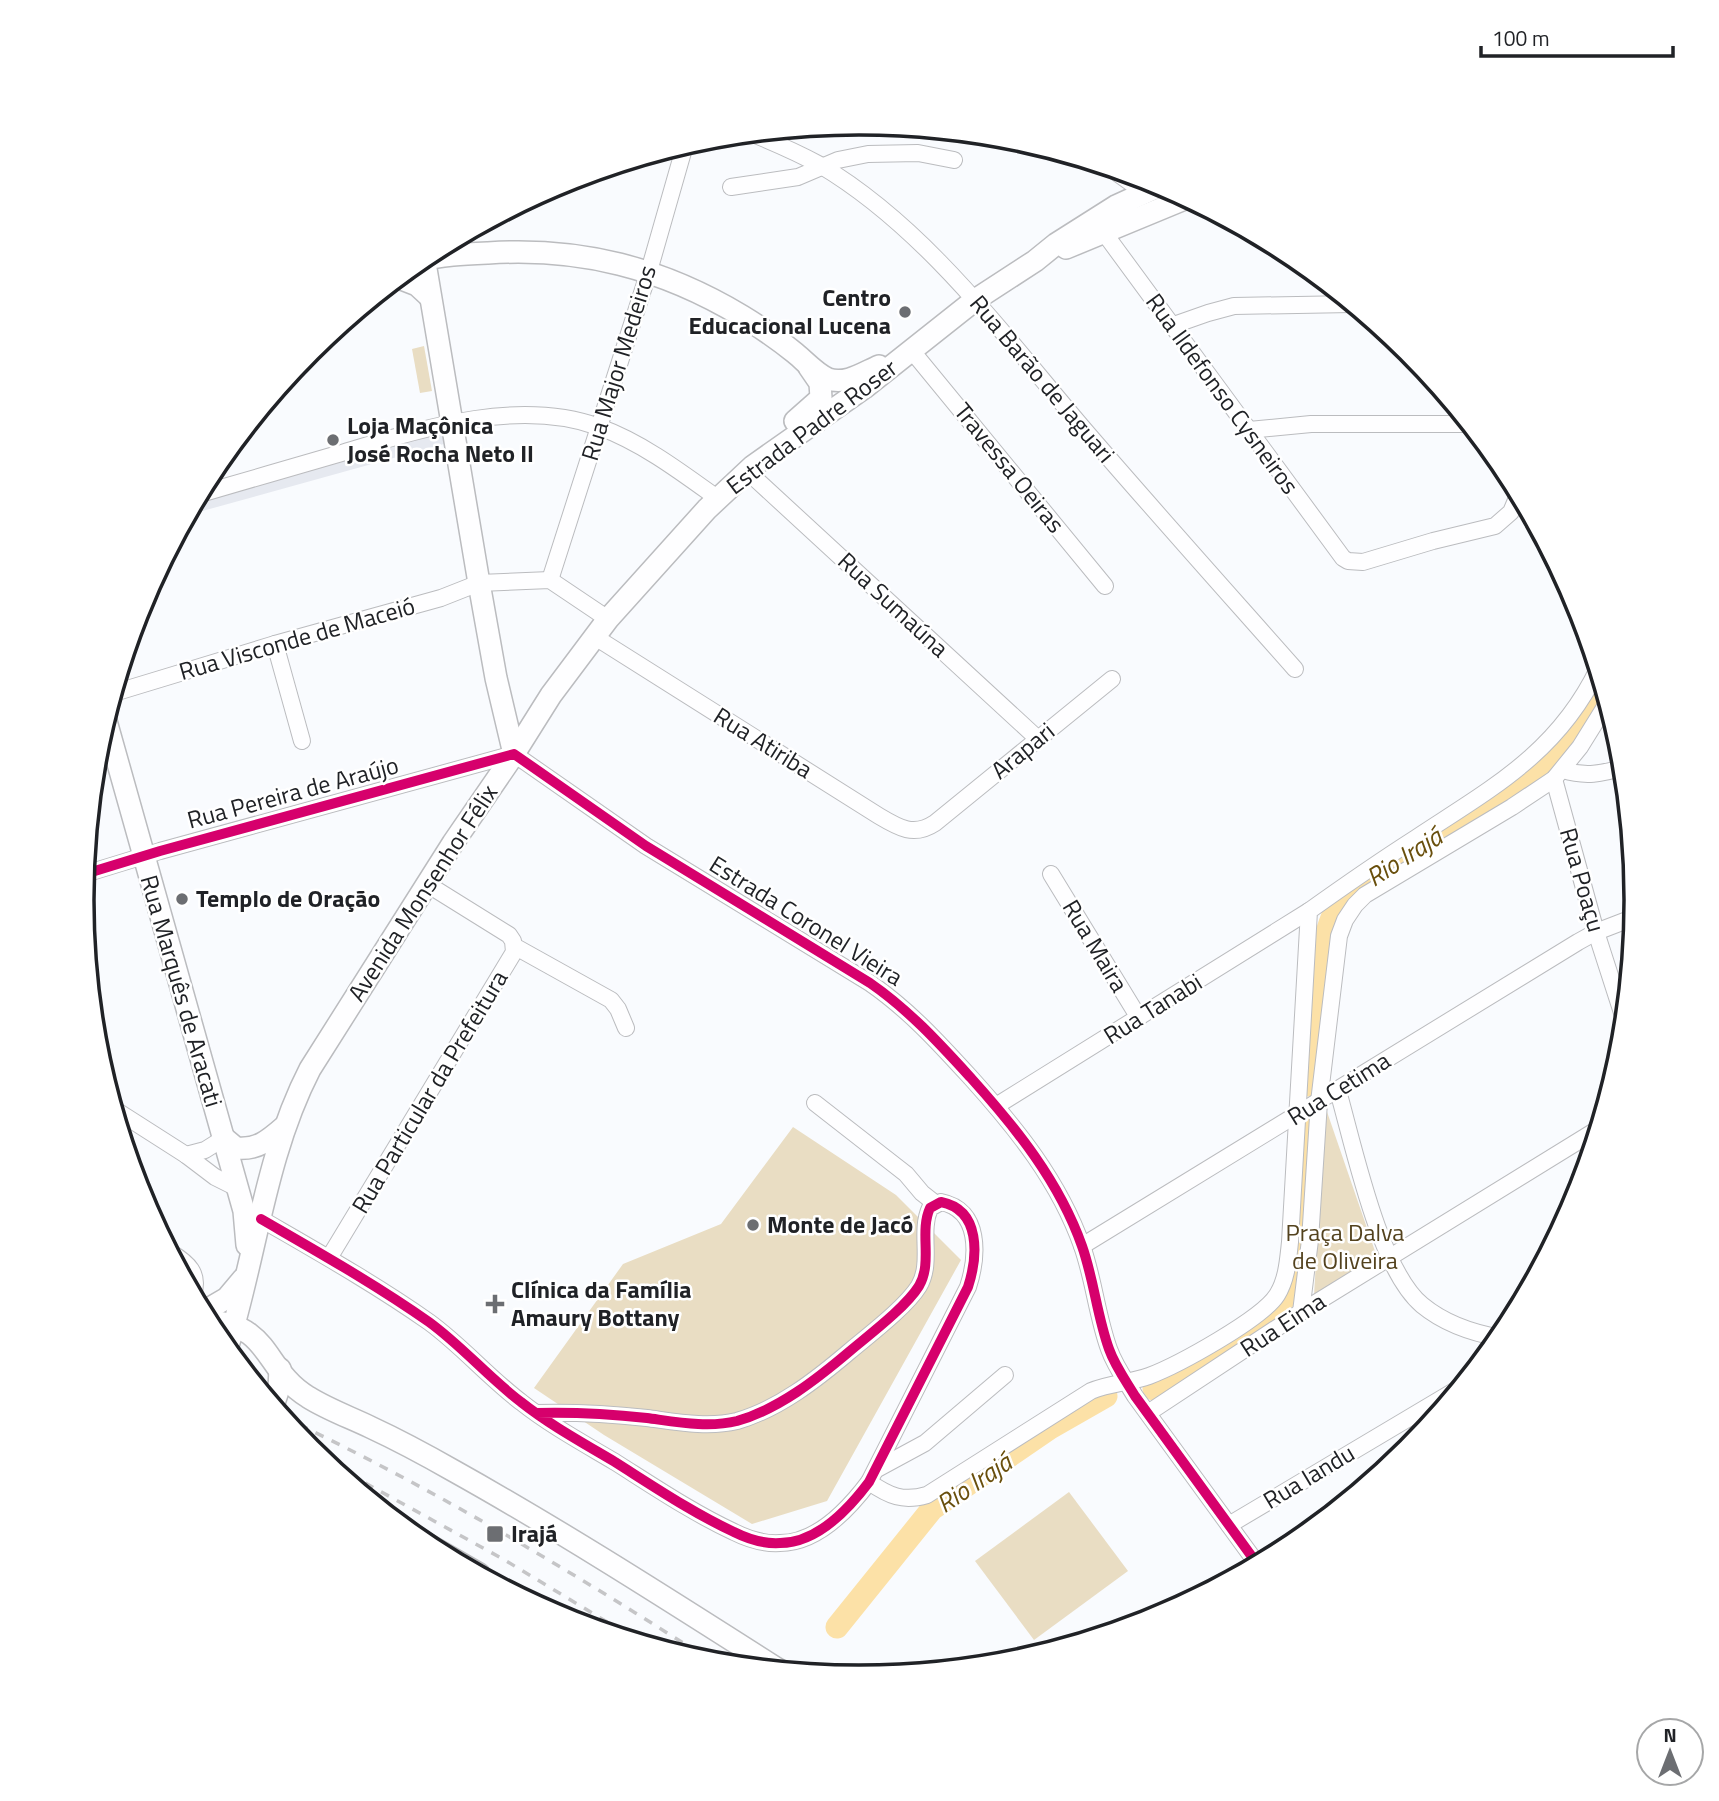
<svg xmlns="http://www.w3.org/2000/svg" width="1719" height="1801" viewBox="0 0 1719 1801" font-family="'Titillium Web',sans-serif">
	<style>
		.built { fill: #e6e9f0 }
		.green { fill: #e9ddc3 }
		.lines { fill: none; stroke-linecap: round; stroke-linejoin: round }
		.river { stroke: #fce1a7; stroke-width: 23 }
		.minor-casing { stroke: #bbbcbf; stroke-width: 18 }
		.major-casing { stroke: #bbbcbf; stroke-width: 24 }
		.minor { stroke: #fefeff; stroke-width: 16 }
		.major { stroke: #fefeff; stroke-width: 21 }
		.rail { stroke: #c5c5c7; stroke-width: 3.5; stroke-dasharray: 9 9; stroke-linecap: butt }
		.cycleway-casing { stroke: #fff; stroke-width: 15 }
		.cycleway { stroke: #d6006c; stroke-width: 10 }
		.poi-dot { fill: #6c6e72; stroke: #fff; stroke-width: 2.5 }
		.labels { text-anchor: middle; stroke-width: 5; stroke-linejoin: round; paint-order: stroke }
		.poi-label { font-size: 24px; font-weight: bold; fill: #202226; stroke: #fff; text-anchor: start }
		.street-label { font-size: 24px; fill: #202226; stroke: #fff }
		.park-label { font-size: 24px; fill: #53421e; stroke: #fff }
		.water-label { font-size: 26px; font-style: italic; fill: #694f0c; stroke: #fff }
		.rim { fill: none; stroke: #202226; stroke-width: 3.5 }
	</style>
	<rect width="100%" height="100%" fill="#f9fbfe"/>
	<polygon class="built" points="444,419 451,442 188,515 205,484"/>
	<g class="green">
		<polygon points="424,346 432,391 420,393 412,349"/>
		<polygon points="1325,1106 1378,1260 1314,1296"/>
		<polygon points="793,1127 896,1195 961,1260 827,1501 752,1524 604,1435 534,1388 623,1264 721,1224"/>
		<polygon points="1069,1492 1128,1571 1034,1640 975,1561"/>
	</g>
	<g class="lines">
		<g class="river">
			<path d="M 1308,1085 C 1313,1036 1314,955 1335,911 C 1338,903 1347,897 1352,890 L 1487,807 L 1545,767 L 1586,721 L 1604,690"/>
			<path d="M 1154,1389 L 1270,1318 C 1283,1303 1291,1288 1296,1269 L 1306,1117"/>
			<polyline points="837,1627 932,1509 1050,1428 1106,1396"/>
		</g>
		<defs>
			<g id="minor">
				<path d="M 753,134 C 775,143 798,153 820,165 C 928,229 1007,340 1088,434 C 1156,513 1226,591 1295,669"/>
				<polyline points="1110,168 1145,193"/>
				<polyline points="731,187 798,177 838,160 868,154 918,153 954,160"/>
				<polyline points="1105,234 1343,558 1348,561 1363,562 1433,541 1495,526 1511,512 1519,493"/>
				<polyline points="1171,326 1208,313 1234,306 1352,304"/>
				<polyline points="912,351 1105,586"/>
				<polyline points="1249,430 1311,424 1469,424"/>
				<polyline points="747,471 1038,739"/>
				<path d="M 200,494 C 246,481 292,467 338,454 C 418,430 516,397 599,427 C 641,442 681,472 717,498"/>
				<polyline points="550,580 649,271 685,145"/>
				<path d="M 595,637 L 879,816 C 899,828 914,837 935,823 L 1112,679"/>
				<polyline points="275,644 302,741"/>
				<polyline points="114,693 275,644 441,598 479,583 550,580 608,619"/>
				<path d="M 1563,770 C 1585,777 1602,774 1624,767"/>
				<polyline points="1554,779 1596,932 1625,1022"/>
				<path d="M 85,874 L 160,851 L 514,754 L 646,846 L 870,983 C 909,1010 939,1043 971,1078 C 1016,1128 1059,1181 1082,1246 C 1094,1280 1097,1316 1109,1349 C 1115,1366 1126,1381 1135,1396 L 1258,1565"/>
				<polyline points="1051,874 1139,1018"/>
				<polyline points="514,946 611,1000 618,1009 626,1028"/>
				<path d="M 1338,1091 C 1354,1147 1379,1269 1422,1305 C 1445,1324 1472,1333 1501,1338"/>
				<polyline points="815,1103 906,1174 922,1193 936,1204"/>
				<polyline points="996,1106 1309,911"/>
				<polyline points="114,1109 186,1155 215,1177 237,1188"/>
				<polyline points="186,1155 205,1150 224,1138"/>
				<path d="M 261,1219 C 318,1252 375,1284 429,1322 C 462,1346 488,1377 521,1402 C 550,1425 583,1443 615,1462 C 653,1486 693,1513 734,1532 C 748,1539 764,1544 780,1543 C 817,1543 848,1510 869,1482 L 968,1287 C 978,1256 981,1210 941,1202 L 930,1208 C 919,1232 933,1262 919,1286 C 906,1307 869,1335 850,1351 C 817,1379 779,1409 737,1421 C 708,1428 677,1422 647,1418 C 610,1414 573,1412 536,1413"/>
				<polyline points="1082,1246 1578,942 1596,932 1635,917"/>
				<path d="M 170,1252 C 188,1263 200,1273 193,1295"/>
				<polyline points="329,1258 514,952 513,941 509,935 427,884"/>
				<polyline points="1301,1312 1310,1240 1319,1102 1339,936 1345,920 1355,905 1365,895 1512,807 1554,779 1580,747 1608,702"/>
				<polyline points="1148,1413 1301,1312 1598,1129"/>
				<polyline points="877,1469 925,1443 1005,1375"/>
				<path d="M 869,1482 C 889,1496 903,1502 927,1495 L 1091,1391 C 1110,1383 1130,1383 1149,1376 C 1178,1365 1262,1319 1277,1295 C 1287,1279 1288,1260 1290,1242 L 1309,911 C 1344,886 1380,861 1416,838 C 1490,789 1557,754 1598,669"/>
				<polyline points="1229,1525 1461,1387"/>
			</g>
			<g id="major">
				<polyline points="1066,248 1187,198"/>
				<polyline points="424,257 479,583 496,678 514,754"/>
				<path d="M 419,261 C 441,255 465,254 488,253 C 581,247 662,268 742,316 C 760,327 778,339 795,353 C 806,362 815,373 828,379 C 846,385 863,373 879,366"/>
				<polyline points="399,278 417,285 430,297"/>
				<polyline points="795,421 821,398 820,383 809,367"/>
				<polyline points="106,721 244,1211 247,1245"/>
				<path d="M 224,1138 L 236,1148 C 257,1150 268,1141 284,1127"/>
				<polyline points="203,1312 227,1298 243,1279"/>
				<path d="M 207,1321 C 272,1324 263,1370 308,1397 C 327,1409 349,1417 370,1427 C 398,1440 426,1455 454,1471 C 565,1533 672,1602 779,1670"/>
				<path d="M 227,1349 C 256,1256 265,1156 310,1069 L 453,843 L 512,757 L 551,695 L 608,619 L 707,509 L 753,466 L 864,388 L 975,300 L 1035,261 L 1056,244 L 1116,206 L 1162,185"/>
				<polyline points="273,1406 279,1388 280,1369"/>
				<polyline points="418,1539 479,1574"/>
			</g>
		</defs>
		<use href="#minor" class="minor-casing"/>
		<use href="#major" class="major-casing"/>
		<use href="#minor" class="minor"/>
		<use href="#major" class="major"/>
		<g class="rail">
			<path d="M 283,1417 C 433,1488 576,1574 716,1664"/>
			<polyline points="318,1457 503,1559 640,1642"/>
		</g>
		<defs>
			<g id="cycleway">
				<path d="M 85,874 L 160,851 L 514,754 L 646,846 L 870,983 C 909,1010 939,1043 971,1078 C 1016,1128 1059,1181 1082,1246 C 1094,1280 1097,1316 1109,1349 C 1115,1366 1126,1381 1135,1396 L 1258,1565"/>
				<path d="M 261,1219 C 318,1252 375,1284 429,1322 C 462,1346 488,1377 521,1402 C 550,1425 583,1443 615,1462 C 653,1486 693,1513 734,1532 C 748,1539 764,1544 780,1543 C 817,1543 848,1510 869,1482 L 968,1287 C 978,1256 981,1210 941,1202 L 930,1208 C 919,1232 933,1262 919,1286 C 906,1307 869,1335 850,1351 C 817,1379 779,1409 737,1421 C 708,1428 677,1422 647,1418 C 610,1414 573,1412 536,1413"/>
			</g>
		</defs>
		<use href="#cycleway" class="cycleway-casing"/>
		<use href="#cycleway" class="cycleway"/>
	</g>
	<g class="poi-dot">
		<circle cx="905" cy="312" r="7"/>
		<circle cx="333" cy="440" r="7"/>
		<circle cx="182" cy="899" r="7"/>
		<circle cx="753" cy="1225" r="7"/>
		<path d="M491.5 1293.5h7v7h7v7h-7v7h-7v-7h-7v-7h7z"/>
		<rect x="486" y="1525" width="18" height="18" rx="3.5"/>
	</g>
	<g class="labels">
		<g class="poi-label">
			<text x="891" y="306" text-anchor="end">Centro<tspan x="891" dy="28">Educacional Lucena</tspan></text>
			<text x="347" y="434">Loja Maçônica<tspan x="347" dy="28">José Rocha Neto II</tspan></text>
			<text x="196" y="907">Templo de Oração</text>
			<text x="767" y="1233">Monte de Jacó</text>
			<text x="511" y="1298">Clínica da Família<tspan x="511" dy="28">Amaury Bottany</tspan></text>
			<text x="511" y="1542">Irajá</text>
		</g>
		<g class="street-label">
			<text transform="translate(619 363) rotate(-73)" y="8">Rua Major Medeiros</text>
			<text transform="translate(1042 379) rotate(50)" y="8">Rua Barão de Jaguari</text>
			<text transform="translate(1222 394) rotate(54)" y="8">Rua Ildefonso Cysneiros</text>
			<text transform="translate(812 427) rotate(-37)" y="8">Estrada Padre Roser</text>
			<text transform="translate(1009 468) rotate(51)" y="8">Travessa Oeiras</text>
			<text transform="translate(893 605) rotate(43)" y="8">Rua Sumaúna</text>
			<text transform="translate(297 639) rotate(-16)" y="8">Rua Visconde de Maceió</text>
			<text transform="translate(763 743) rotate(32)" y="8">Rua Atiriba</text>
			<text transform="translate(1023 751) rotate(-39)" y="8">Arapari</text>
			<text transform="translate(293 793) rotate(-15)" y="8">Rua Pereira de Araújo</text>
			<text transform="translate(1582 880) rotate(74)" y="8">Rua Poaçu</text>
			<text transform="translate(423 893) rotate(-57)" y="8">Avenida Monsenhor Félix</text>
			<text transform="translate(806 921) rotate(32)" y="8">Estrada Coronel Vieira</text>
			<text transform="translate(1095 946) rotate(59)" y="8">Rua Maira</text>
			<text transform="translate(181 991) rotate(74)" y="8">Rua Marquês de Aracati</text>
			<text transform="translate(1153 1009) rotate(-32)" y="8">Rua Tanabi</text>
			<text transform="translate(1339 1089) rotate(-32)" y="8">Rua Cetima</text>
			<text transform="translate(430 1092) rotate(-59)" y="8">Rua Particular da Prefeitura</text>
			<text transform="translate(1283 1325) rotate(-33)" y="8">Rua Eima</text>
			<text transform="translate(1309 1477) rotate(-31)" y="8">Rua Iandu</text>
		</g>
		<g class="park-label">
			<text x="1345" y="1241">Praça Dalva<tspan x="1345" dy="28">de Oliveira</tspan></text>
		</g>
		<g class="water-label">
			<text transform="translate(1404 857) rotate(-33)" y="9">Rio Irajá</text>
			<text transform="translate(974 1483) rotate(-34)" y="9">Rio Irajá</text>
		</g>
	</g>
	<path d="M0 0H1719V1801H0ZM94 900a765 765 0 1 1 1530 0a765 765 0 1 1-1530 0Z" fill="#fff" fill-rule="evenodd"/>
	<path class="rim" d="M94 900a765 765 0 1 1 1530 0a765 765 0 1 1-1530 0Z"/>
	<g transform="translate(1670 1752)"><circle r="33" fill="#ffffff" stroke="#a6a7a8" stroke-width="2"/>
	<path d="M0-5L12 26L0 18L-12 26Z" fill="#6c6e72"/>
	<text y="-10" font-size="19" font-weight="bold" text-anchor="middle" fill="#202226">N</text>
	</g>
	<path d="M1481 46v10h192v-10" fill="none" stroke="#202226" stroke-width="3.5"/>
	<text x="1492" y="46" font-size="21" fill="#202226" stroke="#ffffff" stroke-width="5" paint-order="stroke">100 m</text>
</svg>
